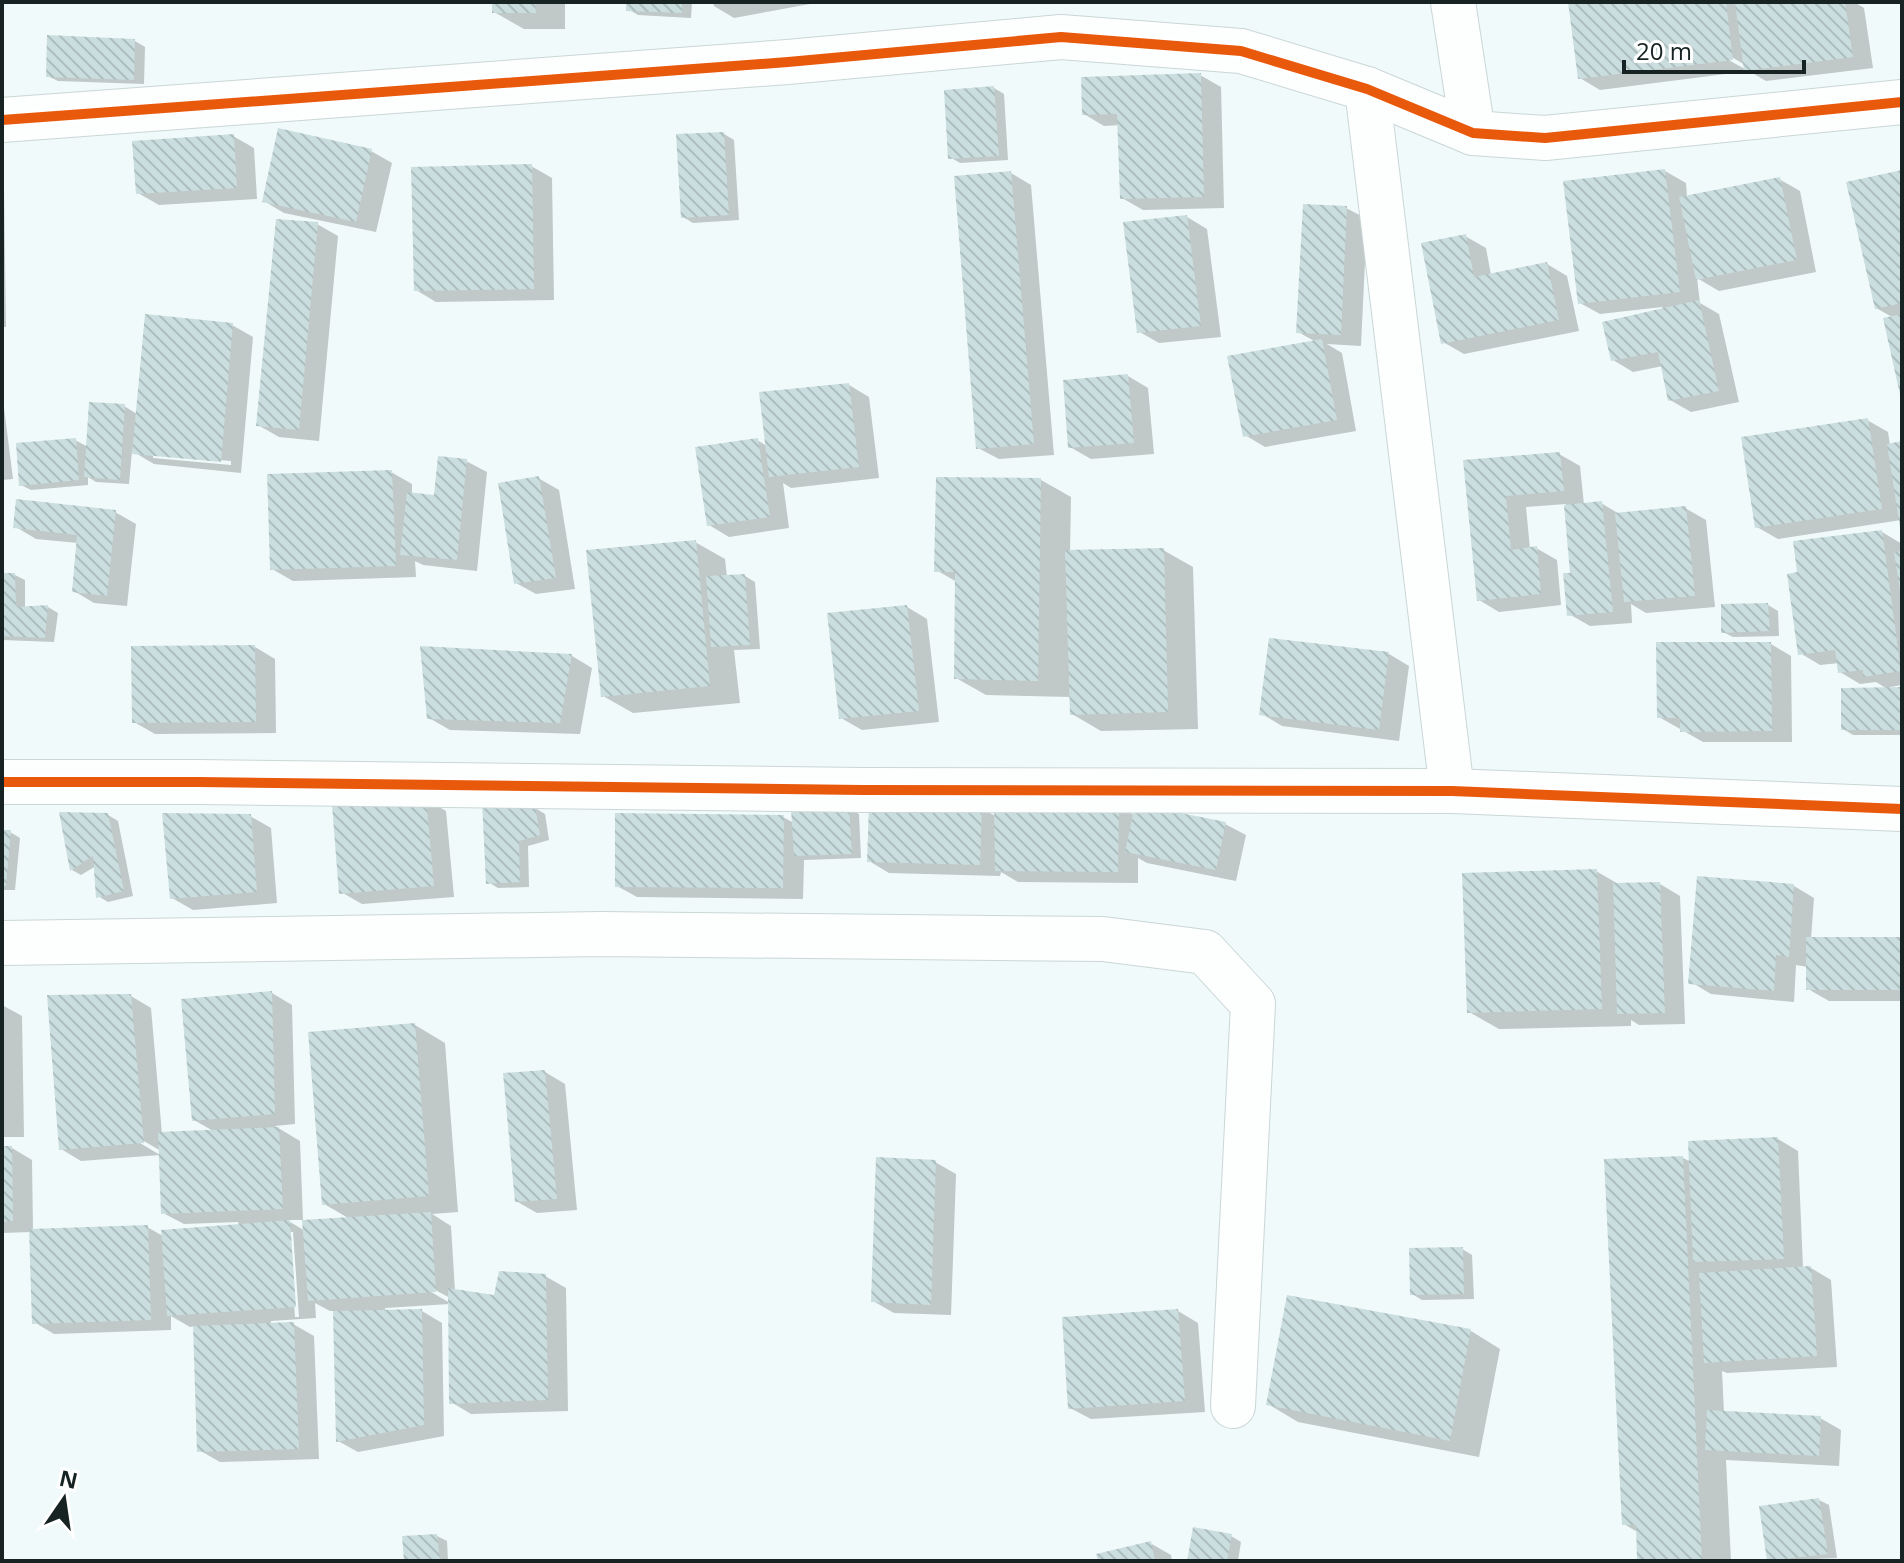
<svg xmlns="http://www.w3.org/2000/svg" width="1904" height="1563" viewBox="0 0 1904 1563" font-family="'Open Sans',sans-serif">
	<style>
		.shadow { fill: #0003; fill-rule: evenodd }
		.building { fill: url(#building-back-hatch) }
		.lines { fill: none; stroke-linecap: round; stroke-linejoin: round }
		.minor-casing { stroke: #cbd6d6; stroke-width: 46 }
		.tertiary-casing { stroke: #cbd6d6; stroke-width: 46 }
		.minor { stroke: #fdfefe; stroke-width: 44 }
		.tertiary { stroke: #fdfefe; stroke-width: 44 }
		.cycleway-casing { stroke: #fff; stroke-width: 15 }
		.cycleway { stroke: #e8590c; stroke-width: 10 }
	</style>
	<defs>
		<pattern id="building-back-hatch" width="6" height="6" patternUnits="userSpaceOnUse" patternTransform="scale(2)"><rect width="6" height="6" fill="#cbdedf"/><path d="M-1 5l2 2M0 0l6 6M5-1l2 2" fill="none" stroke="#aebebf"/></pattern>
	</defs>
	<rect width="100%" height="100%" fill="#f0fafb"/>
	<g class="shadow">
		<polygon points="494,2 565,2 565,29 524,29 494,12"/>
		<polygon points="628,2 692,2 691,18 638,15 628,9"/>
		<polygon points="713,2 821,2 734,18 714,6"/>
		<path d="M 1570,2 L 1854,2 L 1864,8 L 1873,68 L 1766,81 L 1749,71 L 1600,90 L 1580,78 ZM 1725,53 L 1745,65 L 1745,69 L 1723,57 Z"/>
		<polygon points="135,41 145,47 144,84 58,81 48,76"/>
		<polygon points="1200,75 1221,87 1224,208 1143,210 1122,198 1120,125 1104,126 1084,114"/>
		<polygon points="994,88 1004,94 1008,160 960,163 950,157"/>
		<polygon points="724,134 734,140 739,220 693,223 683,217"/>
		<polygon points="233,136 254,148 257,199 159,205 138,193"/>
		<polygon points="371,151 392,163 376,232 284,213 264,201"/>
		<polygon points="531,166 552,178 554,300 436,302 416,290"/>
		<polygon points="1665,171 1686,183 1687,197 1779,179 1800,191 1816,272 1719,291 1697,278 1700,303 1719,314 1739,402 1691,412 1670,400 1663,366 1633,372 1613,360 1663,310 1662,307 1600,314 1580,303"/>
		<polygon points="1902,172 1902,395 1894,318 1876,308"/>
		<polygon points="1011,173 1031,185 1054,455 999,459 978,448"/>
		<polygon points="2,186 4,188 6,327 2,327"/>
		<polygon points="1346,208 1367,219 1361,346 1327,344 1342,353 1356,431 1265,447 1245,435 1316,342 1298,332"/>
		<polygon points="1187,217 1207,229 1221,337 1159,343 1138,331"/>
		<polygon points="317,224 338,236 319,441 279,437 258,425"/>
		<polygon points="1465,236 1486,248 1491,275 1547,264 1567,276 1579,331 1464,354 1443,342"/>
		<path d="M 232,325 L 253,337 L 241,473 L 154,464 L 132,451 L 129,484 L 96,482 L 88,477 L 88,485 L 31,490 L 21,485 L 75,440 L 88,447 L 124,406 L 137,414 ZM 153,454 L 231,461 L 231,465 L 153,458 Z"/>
		<polygon points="1128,376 1148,388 1154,454 1091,459 1070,447"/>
		<polygon points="849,385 869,397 879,478 791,488 783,483 789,528 729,537 709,525 757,440 767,446"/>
		<polygon points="2,392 13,479 2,480"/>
		<polygon points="1867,420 1888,432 1890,445 1902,443 1902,526 1901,520 1778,539 1757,527"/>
		<polygon points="1559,454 1580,466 1584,505 1601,503 1621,515 1685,508 1706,520 1715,607 1646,613 1631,604 1632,623 1590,626 1569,614 1572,574 1566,504 1526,507 1530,549 1536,548 1557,560 1561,605 1499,612 1479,600 1465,462"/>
		<polygon points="466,461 487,472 477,571 423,565 415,561 416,577 293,581 272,569 391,472 412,484 412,494 436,497"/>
		<polygon points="538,478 559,490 575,589 536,594 516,583"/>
		<polygon points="1041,480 1071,497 1070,552 1163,550 1193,567 1198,729 1101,731 1072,714 1071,697 986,695 956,678 957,582 936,570"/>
		<polygon points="115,512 136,524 127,606 94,603 74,591 78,543 36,539 16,527"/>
		<polygon points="1882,532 1902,544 1902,685 1890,687 1891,690 1902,689 1902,735 1853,735 1843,729 1889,690 1876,682 1860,684 1840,672 1839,663 1820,665 1800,653 1799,573"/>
		<polygon points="695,542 725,559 727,577 745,576 755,582 760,649 734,650 740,703 633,713 603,696"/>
		<polygon points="2,575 15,575 25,580 25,608 48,607 58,613 54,642 2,640"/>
		<polygon points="1768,605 1778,611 1779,636 1733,637 1723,632"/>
		<polygon points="907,607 927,619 939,722 862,730 841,718"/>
		<polygon points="1771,644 1791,656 1792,742 1703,742 1659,717"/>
		<polygon points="255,647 275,659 276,733 155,734 134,722"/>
		<polygon points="422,648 572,656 592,668 580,734 450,730 429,718"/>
		<polygon points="1389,654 1409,666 1399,741 1282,726 1262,714"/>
		<polygon points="426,799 446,811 454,897 362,904 341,892"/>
		<polygon points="1118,806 1134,815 1225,824 1246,835 1236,881 1147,863 1138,858 1138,883 1018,882 1001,872 1000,876 889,873 869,861 981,808 997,817"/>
		<polygon points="535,808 545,814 549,840 528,846 529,887 498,888 488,882"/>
		<polygon points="849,808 859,814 861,858 804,860 803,899 637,897 617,886 783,817 794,823"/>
		<polygon points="108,815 118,821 133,896 108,902 98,896 96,866 81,875 72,870"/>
		<polygon points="250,816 271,828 277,903 193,910 172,898"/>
		<polygon points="2,832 10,832 20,838 15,890 2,890"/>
		<polygon points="1596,871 1620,885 1660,884 1680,896 1685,1024 1639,1025 1631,1020 1631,1026 1499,1029 1469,1012"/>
		<polygon points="1794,886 1814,898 1811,939 1902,939 1902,1001 1829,1001 1808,989 1808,967 1796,965 1794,1002 1711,994 1691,982"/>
		<path d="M 272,993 L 292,1005 L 295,1124 L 275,1126 L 300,1141 L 303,1220 L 287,1220 L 305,1231 L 350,1219 L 324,1204 L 415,1025 L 445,1043 L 458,1212 L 432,1214 L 451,1226 L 455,1291 L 496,1297 L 545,1276 L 566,1288 L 568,1411 L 471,1414 L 451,1402 L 450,1304 L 385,1308 L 385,1311 L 422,1311 L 442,1323 L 444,1436 L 358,1452 L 338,1441 L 335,1311 L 330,1311 L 315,1303 L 316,1318 L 271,1321 L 271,1325 L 293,1324 L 314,1336 L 319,1459 L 220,1462 L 199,1450 L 195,1326 L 190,1327 L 171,1316 L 171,1330 L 54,1334 L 34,1322 L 31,1232 L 2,1233 L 2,1148 L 12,1148 L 32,1160 L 33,1231 L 147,1227 L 163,1236 L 239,1226 L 238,1222 L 184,1224 L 163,1213 L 161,1151 L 137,1137 L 135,1140 L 160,1155 L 81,1161 L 61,1149 L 131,996 L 151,1008 L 162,1134 L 215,1132 L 194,1120 ZM 289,1232 L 293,1232 L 299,1317 L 295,1317 ZM 428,1286 L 450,1298 L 450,1303 L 426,1289 Z"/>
		<polygon points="2,1005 22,1016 24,1137 2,1137"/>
		<polygon points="545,1072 565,1084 577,1210 537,1213 516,1201"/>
		<polygon points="1778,1139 1798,1151 1803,1268 1811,1268 1831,1280 1837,1367 1727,1373 1722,1371 1724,1413 1820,1418 1841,1430 1839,1466 1726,1460 1731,1561 1639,1561 1639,1533 1624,1524 1683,1158 1691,1162"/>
		<polygon points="935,1162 956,1174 951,1315 894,1313 873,1301"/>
		<polygon points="1462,1249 1472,1255 1474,1299 1422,1300 1412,1294"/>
		<polygon points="1178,1311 1198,1323 1205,1412 1091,1419 1070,1408"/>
		<polygon points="1471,1331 1500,1349 1479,1457 1298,1422 1268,1404"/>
		<polygon points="1819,1500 1829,1505 1837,1558 1769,1561"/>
		<polygon points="437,1536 447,1541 448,1561 406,1561"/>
		<polygon points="1231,1536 1241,1542 1238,1561 1189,1561"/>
		<polygon points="1150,1543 1171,1555 1172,1561 1100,1561"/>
	</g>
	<g class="building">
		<polygon points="492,2 535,2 536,13 492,13"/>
		<polygon points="626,2 682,2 682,13 626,11"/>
		<polygon points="1568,2 1726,2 1733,60 1578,79"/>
		<polygon points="1735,2 1845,2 1853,57 1744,71"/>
		<polygon points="47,35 135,39 134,80 46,77"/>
		<polygon points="1201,73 1204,197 1120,199 1117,114 1082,115 1081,77"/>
		<polygon points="994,86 999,156 948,159 944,90"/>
		<polygon points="278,128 372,149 356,222 262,202"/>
		<polygon points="724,132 729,215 681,218 676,134"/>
		<polygon points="234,134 237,188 136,194 132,141"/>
		<polygon points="532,164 534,289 414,291 411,167"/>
		<polygon points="1665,169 1680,292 1578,304 1563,181"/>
		<polygon points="1902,170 1902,303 1875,309 1846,182"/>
		<polygon points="1011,171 1034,444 976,449 954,176"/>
		<polygon points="1780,177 1797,260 1696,280 1679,197"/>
		<polygon points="1303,204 1347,206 1341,335 1296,333"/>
		<polygon points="1187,215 1201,326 1137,333 1123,222"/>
		<polygon points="276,219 318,222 299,430 256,426"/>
		<polygon points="1466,234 1474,277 1547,262 1559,320 1441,344 1421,243"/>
		<polygon points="1699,300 1719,391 1668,401 1658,352 1611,361 1602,322"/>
		<polygon points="145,314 233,323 221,462 132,454"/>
		<polygon points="1902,314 1902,399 1901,399 1883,318"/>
		<polygon points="1322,339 1337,420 1243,437 1227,356"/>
		<polygon points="1128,374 1134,443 1068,448 1063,380"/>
		<polygon points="849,383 859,467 769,477 759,392"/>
		<polygon points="89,402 125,404 120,480 84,477"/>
		<polygon points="1868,418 1882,509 1755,528 1741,437"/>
		<polygon points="76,438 79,480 19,486 16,443"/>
		<polygon points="758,438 770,517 707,526 695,447"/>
		<polygon points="1902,441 1902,528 1900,528 1887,444"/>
		<polygon points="1560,452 1564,491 1506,496 1511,550 1537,546 1541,594 1477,601 1463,460"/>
		<polygon points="438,456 467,459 457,560 400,555 407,492 434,495"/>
		<polygon points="392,470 396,566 270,570 267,474"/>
		<polygon points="539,476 556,578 514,584 498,483"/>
		<polygon points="936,477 1041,478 1038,681 954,679 955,572 934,572"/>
		<polygon points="16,499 116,510 107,596 72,592 77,535 13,528"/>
		<polygon points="1602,501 1613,612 1567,616 1563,573 1570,573 1564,505"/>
		<polygon points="1686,506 1695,596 1624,602 1615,513"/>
		<polygon points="1882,530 1901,671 1863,677 1863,670 1838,673 1835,650 1798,655 1787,574 1797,572 1793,541"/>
		<polygon points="696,540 710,686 601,697 586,550"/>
		<polygon points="1164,548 1168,712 1070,715 1065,550"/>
		<polygon points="1902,551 1902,591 1900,591 1894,552"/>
		<polygon points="2,573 15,573 16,607 48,605 45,638 2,636"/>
		<polygon points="745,574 750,645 711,647 706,576"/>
		<polygon points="1768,603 1770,631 1721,633 1721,604"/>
		<polygon points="907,605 919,711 839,719 827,613"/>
		<polygon points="1269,638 1389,652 1379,730 1259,715"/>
		<polygon points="1656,642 1771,642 1772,731 1680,732 1680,718 1657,718"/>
		<polygon points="255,645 256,722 132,723 131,646"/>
		<polygon points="420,646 572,654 560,723 427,719"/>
		<polygon points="1902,687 1902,730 1841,730 1841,688"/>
		<polygon points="426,797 434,886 339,894 332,805"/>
		<polygon points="482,801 535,806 540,835 519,841 520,882 486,884"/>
		<polygon points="869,802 982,806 980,865 867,862"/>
		<polygon points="994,804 1119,804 1118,872 995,871"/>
		<polygon points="1135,804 1226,822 1216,870 1125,852"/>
		<polygon points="849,806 852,854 794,856 791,809"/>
		<polygon points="59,812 108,813 124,891 96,898 93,856 70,871"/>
		<polygon points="162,813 251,814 257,892 170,899"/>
		<polygon points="615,813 784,815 783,888 615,887"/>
		<polygon points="2,830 11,830 6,886 2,886"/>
		<polygon points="1597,869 1602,1009 1467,1013 1462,873"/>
		<polygon points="1697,876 1794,884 1789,957 1776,955 1774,991 1688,984"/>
		<polygon points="1660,882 1665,1013 1617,1014 1613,883"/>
		<rect x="1806" y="937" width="96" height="53"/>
		<polygon points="272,991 275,1114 192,1121 181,999"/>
		<polygon points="131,994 144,1143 59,1150 47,995"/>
		<polygon points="415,1023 429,1196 322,1205 308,1032"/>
		<polygon points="545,1070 557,1199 515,1202 503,1073"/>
		<polygon points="279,1127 283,1209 161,1214 158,1132"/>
		<polygon points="1778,1137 1784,1259 1693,1262 1688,1141"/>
		<polygon points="2,1146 12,1146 13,1221 2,1222"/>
		<polygon points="1683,1156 1702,1561 1637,1561 1636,1525 1622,1525 1604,1159"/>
		<polygon points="876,1157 936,1160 931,1305 871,1302"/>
		<polygon points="431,1212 436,1292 308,1301 302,1220"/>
		<polygon points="290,1220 296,1307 167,1316 161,1230"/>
		<polygon points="148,1225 151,1320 32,1324 29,1229"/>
		<polygon points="1463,1247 1464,1294 1410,1295 1409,1248"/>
		<polygon points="1811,1266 1817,1356 1704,1363 1699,1273"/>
		<polygon points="499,1271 546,1274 548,1400 449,1404 448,1288 494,1295"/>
		<polygon points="1287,1295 1471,1329 1450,1441 1266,1405"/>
		<polygon points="422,1309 424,1425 336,1442 333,1311"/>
		<polygon points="1178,1309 1185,1401 1068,1409 1062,1317"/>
		<polygon points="294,1322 299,1449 197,1452 193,1326"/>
		<polygon points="1707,1410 1821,1416 1819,1456 1705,1450"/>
		<polygon points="1819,1498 1828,1554 1767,1561 1759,1506"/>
		<polygon points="1193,1527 1232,1534 1227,1561 1187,1561"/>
		<polygon points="437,1534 440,1561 404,1561 402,1536"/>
		<polygon points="1151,1541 1155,1561 1098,1561 1096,1554"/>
	</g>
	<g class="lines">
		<defs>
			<g id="minor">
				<polyline points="1453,2 1473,133"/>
				<polyline points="1367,89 1452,791"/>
				<polyline points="2,120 788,62 1061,37 1241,51 1367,89 1473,133 1545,138 1902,102"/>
				<polyline points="2,943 600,934 1103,939 1205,952 1253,1004 1233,1406"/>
			</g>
			<polyline id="tertiary" points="2,782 199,782 863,790 1452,791 1902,809"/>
		</defs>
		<use href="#minor" class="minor-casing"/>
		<use href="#tertiary" class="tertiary-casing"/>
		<use href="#minor" class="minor"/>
		<use href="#tertiary" class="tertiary"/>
		<defs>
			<g id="cycleway">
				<polyline points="2,120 788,62 1061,37 1241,51 1367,89 1473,133 1545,138 1902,102"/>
				<polyline points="2,782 199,782 863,790 1452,791 1902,809"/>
			</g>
		</defs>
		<use href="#cycleway" class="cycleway-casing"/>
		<use href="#cycleway" class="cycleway"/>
	</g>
	<rect width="1904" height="1563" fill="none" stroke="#172323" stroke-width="8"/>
	<g transform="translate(64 1499) rotate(13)" stroke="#ffffff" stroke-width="6" paint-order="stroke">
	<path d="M0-6L14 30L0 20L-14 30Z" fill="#172323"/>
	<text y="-12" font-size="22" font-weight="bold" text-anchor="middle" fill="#172323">N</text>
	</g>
	<path d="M1624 60v12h180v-12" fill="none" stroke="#172323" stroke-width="4"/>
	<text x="1636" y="60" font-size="24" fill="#172323" stroke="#ffffff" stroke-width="6" paint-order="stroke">20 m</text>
</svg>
